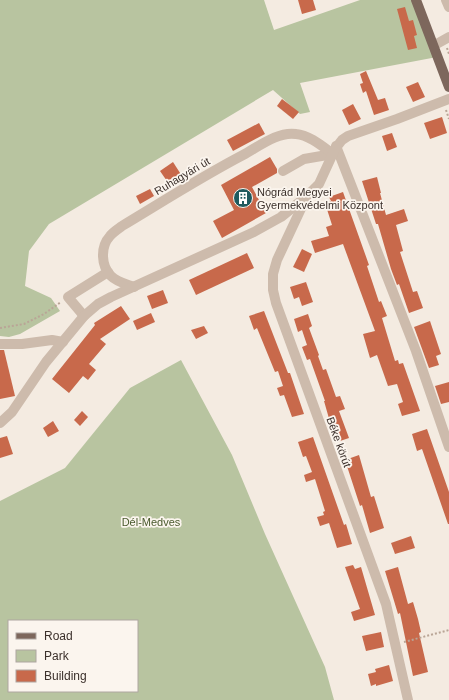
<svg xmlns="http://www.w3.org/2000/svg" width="449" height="700" viewBox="0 0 449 700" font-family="Helvetica,sans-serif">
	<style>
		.green { fill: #b8c4a0; fill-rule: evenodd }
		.building { fill: #c8694b }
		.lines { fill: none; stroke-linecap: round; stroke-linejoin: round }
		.path { stroke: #b9a596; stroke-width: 2; stroke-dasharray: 2 2; stroke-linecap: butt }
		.minor { stroke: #cdbbac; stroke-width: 10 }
		.major { stroke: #7d675c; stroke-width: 10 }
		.labels { text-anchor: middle; stroke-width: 3.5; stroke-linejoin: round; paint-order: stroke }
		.street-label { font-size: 11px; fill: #3b302b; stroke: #fbf5ee }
		.poi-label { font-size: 11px; fill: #3b302b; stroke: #fbf5ee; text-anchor: start }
		.park-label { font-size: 11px; fill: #4a5a2e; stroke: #fbf5ee }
	</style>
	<rect width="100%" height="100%" fill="#f4ebe1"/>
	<g class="green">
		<polygon points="0,0 264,0 274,30 360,0 416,0 437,57 300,83 310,112 300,114 273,90 49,224 29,251 25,286 51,298 60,311 20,334 9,337 0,336"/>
		<path d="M 181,360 L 232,455 L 265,534 L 325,667 L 334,700 L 0,700 L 0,501 L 65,468 L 130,388 ZM 9,621 L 137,621 L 137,691 L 9,691 Z"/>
	</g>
	<g class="building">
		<polygon points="298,0 313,0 316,10 302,14"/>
		<polygon points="405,7 409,21 413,20 417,35 414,36 417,48 408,50 397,9"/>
		<polygon points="366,71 378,100 385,98 389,110 374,115 366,91 363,93 360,84 363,83 360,74"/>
		<polygon points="418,82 425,97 413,102 406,87"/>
		<polygon points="282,99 299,112 293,119 277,106"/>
		<polygon points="353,104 361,119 349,125 342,110"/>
		<polygon points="442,117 447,133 430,139 424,123"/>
		<polygon points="259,123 265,134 233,151 227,140"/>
		<polygon points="392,133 397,147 387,151 382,136"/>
		<polygon points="270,157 277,169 277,173 252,187 266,213 222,238 213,221 234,210 221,185"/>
		<polygon points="173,162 182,176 169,184 160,171"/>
		<polygon points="377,177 381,193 380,193 386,215 404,209 408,221 396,225 403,251 400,252 413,292 417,291 423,308 409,313 399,284 397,285 391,269 378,224 376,224 362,181"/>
		<polygon points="150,189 154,196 140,204 136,196"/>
		<polygon points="343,192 369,265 367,266 379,302 381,301 387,316 382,318 395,361 398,360 399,364 403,363 420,411 402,416 398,404 403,402 397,384 388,386 377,355 370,358 363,334 375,331 343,244 315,253 311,241 329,236 326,227 332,225 325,203 331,201 329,197"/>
		<polygon points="302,249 312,254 304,272 293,267"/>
		<polygon points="247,253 254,268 196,295 189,280"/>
		<polygon points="306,282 313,302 302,306 299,297 294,299 290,287"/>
		<polygon points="163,290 168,303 152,309 147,296"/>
		<polygon points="121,306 130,319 100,339 106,344 89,364 96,370 88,380 83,376 69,393 52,379 95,325 94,323"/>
		<polygon points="264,311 288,373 290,373 304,414 292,417 284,395 280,396 277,388 283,386 278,371 275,372 257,328 254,330 249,316"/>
		<polygon points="151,313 155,322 137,330 133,321"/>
		<polygon points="308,314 312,326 309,328 319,355 318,356 323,370 326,369 336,397 340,396 345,409 339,411 349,438 337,442 330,422 324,401 325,401 310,359 307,360 302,347 307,345 302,330 298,332 294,319"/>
		<polygon points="430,321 441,354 436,356 439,365 429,368 414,327"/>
		<polygon points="204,326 208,333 196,339 191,330"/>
		<polygon points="0,350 4,350 15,396 0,399"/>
		<polygon points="449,382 449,402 441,404 435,386"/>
		<polygon points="82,411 88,417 80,426 74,420"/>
		<polygon points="53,421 59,431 48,437 43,428"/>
		<polygon points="427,429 449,492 449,524 448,524 422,449 417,451 412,434"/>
		<polygon points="7,436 13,454 0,458 0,438"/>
		<polygon points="313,437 344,525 346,524 352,544 337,548 329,523 320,526 317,517 324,515 323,512 325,511 315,479 306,482 304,475 312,472 306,456 303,457 298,442"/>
		<polygon points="359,455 371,497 374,496 384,528 370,533 362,505 360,506 345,460"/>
		<polygon points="411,536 415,548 395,554 391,543"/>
		<polygon points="353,565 355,569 361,567 375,615 354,621 351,612 360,609 345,567"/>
		<polygon points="398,567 408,604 413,602 418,619 421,632 419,633 428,672 413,676 400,613 398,614 385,571"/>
		<polygon points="381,632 384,647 366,651 362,636"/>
		<polygon points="389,665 393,681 376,686 376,684 371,686 368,674 376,672 375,669"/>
	</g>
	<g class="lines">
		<g class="path">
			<polyline points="447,48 449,54"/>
			<polyline points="446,110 449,119"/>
			<polyline points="0,328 24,324 44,314 61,302"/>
			<polyline points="404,642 449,630"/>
		</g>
		<g class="minor">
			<polyline points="446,0 449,7"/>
			<polyline points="433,46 449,37"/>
			<polyline points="336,146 416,351 449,447"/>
			<polyline points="283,171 304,159 333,154"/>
			<polyline points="306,198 277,260 273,274 273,290 276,303 386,604 408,700"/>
			<path d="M 134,287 C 126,284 117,282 111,276 C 101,266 100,247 110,236 C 113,232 118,229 122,226 C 162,202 201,177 243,155 C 258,147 278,131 296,134 C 309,135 322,146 333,154"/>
			<polyline points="84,316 68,297 108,272"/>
			<polyline points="0,344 22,344 52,340 63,342"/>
			<polyline points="0,423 12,412 46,362 84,316 98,304 111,297 254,232 281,217 307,196 319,184 335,149 342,140 348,136 397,119 449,99"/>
		</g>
		<polyline class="major" points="416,0 449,87"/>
	</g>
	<defs>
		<symbol id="building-disc" viewBox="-11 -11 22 22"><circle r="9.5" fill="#1f5a5e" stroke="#fbf5ee"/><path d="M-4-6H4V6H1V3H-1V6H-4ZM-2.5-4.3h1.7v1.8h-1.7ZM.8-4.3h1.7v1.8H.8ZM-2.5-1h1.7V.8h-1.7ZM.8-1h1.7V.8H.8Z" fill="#fff"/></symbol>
	</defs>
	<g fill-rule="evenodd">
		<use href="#building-disc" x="232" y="187" width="22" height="22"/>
	</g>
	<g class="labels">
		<g class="street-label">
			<text transform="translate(182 176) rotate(-31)" y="4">Ruhagyári út</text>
			<text transform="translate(339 442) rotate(70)" y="4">Béke körút</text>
		</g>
		<g class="poi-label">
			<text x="257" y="196">Nógrád Megyei<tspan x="257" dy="13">Gyermekvédelmi Központ</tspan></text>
		</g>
		<g class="park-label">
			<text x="151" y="526">Dél-Medves</text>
		</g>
	</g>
	<rect x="8" y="620" width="130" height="72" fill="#fbf5ee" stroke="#aea6a0"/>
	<rect x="16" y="633" width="20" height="6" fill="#7d675c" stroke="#aea6a0"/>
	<text x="44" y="640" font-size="12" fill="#3b302b">Road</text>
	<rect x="16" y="650" width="20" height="12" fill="#b8c4a0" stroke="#aea6a0"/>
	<text x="44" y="660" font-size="12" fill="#3b302b">Park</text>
	<rect x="16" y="670" width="20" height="12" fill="#c8694b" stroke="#aea6a0"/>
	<text x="44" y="680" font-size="12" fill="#3b302b">Building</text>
</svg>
